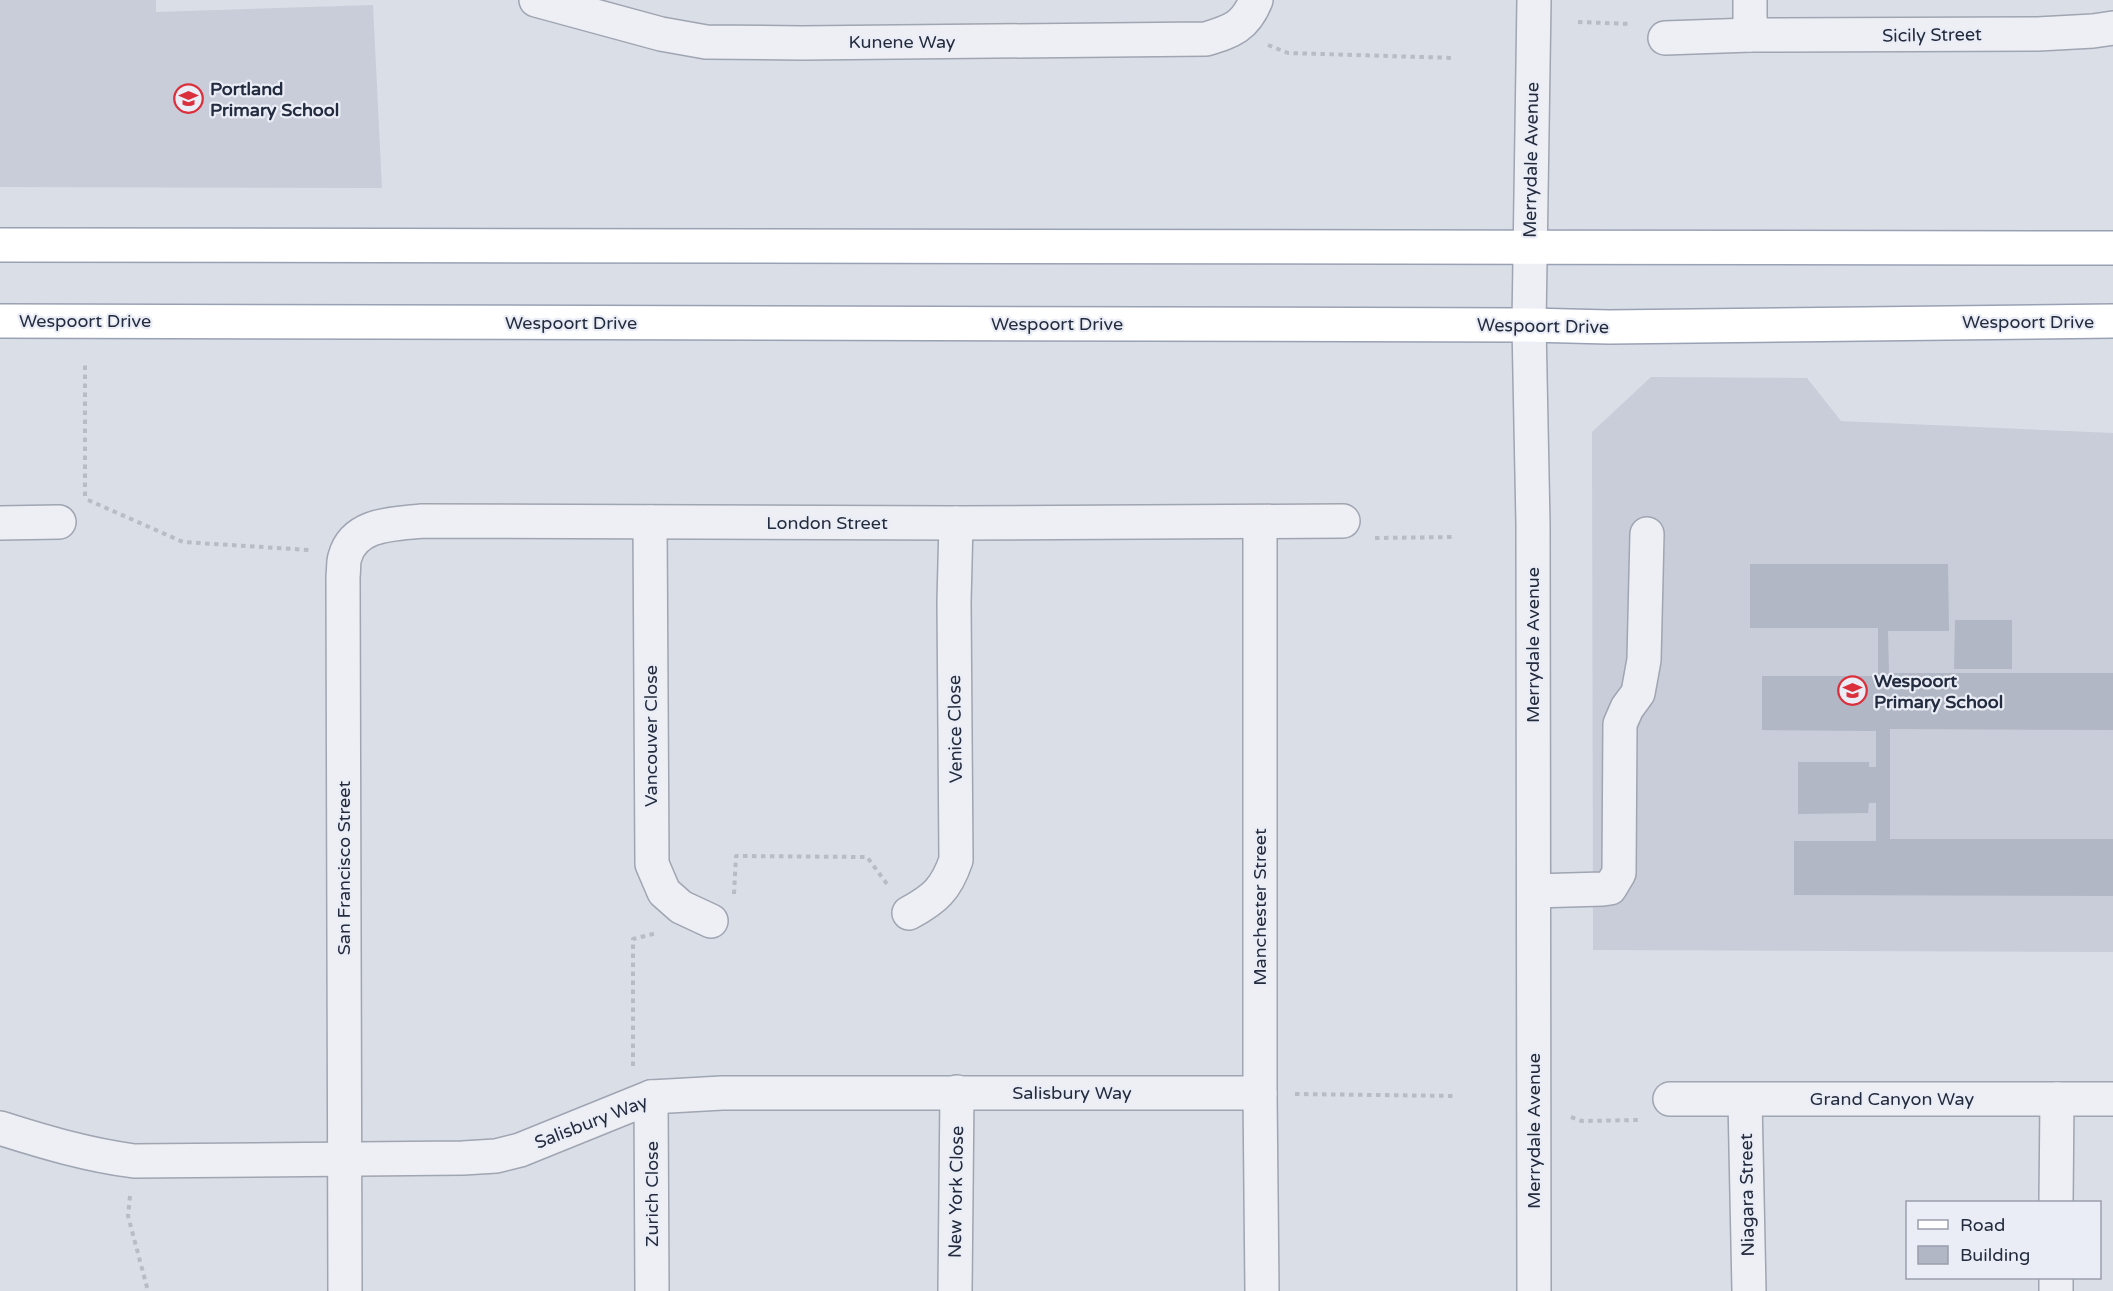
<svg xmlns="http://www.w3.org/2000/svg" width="2113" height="1291" viewBox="0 0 2113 1291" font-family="'Varela Round',sans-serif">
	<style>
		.built { fill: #c8cdd9 }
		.building { fill: #b1b7c4 }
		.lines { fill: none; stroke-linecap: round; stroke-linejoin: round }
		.minor-casing { stroke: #9fa5b1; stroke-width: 36 }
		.major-casing { stroke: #99a1b4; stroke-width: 36 }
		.path { stroke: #b8bcc5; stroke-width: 4; stroke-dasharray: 4.5 4.5; stroke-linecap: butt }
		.minor { stroke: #edeff5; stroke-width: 33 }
		.major { stroke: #fff; stroke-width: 33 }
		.labels { text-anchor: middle; stroke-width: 4.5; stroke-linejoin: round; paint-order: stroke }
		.street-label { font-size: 18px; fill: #232b3e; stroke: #eaedf5 }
		.poi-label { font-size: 18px; font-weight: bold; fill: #232b3e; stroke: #eaedf5; text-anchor: start }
	</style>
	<rect width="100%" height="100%" fill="#dadee7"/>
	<g class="built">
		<polygon points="0,0 156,0 156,12 373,5 382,188 0,187"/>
		<polygon points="1651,377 1807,378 1841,421 2113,433 2113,952 1593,950 1592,432"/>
	</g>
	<g class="building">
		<polygon points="1750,564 1948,564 1949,631 1888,631 1889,673 2113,673 2113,730 1890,729 1890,839 2113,839 2113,896 1794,895 1794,841 1876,841 1876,803 1869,803 1868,813 1798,814 1798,762 1869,762 1869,767 1876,767 1876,731 1762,730 1762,676 1878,676 1878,628 1750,628"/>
		<polygon points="1955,620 2012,620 2012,669 1954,669"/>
	</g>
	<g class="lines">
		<defs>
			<g id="minor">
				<path d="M 536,0 L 661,34 L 706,42 L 802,43 L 1206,39 C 1232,31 1245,27 1256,0"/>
				<polyline points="1750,0 1750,35 2038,34 2093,31 2113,28"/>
				<polyline points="1665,38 1750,35"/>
				<polyline points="650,522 652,864 664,892 681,907 711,921"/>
				<polyline points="0,523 59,522"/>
				<polyline points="1260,523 1260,1093 1262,1291"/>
				<polyline points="1534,891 1603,889 1610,888 1619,873 1620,724 1627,708 1638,693 1644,660 1647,534"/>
				<path d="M 909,913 C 935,899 946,889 956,860 L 954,602 L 956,523"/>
				<polyline points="651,1097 652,1291"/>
				<polyline points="1670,1099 2113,1099"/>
				<polyline points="1745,1100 1749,1291"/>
				<path d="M 0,1128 C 44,1142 88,1155 134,1161 L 463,1158 L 496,1156 L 520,1150 L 651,1097 L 722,1093 L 1260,1093"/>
				<polyline points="2056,1202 2057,1099"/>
				<path d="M 345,1291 L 343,576 C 344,570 343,562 345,557 C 354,523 394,524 422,521 L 956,523 L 1343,521"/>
				<polyline points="955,1291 957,1092"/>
				<polyline points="1534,1291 1533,524 1529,325 1534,0"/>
				<polyline points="2056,1291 2056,1278"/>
			</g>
			<g id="major">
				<polyline points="0,245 2113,248"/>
				<polyline points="0,321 1529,325 1609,327 2113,321"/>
			</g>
		</defs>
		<use href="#minor" class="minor-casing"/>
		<use href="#major" class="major-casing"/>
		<g class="path">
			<polyline points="1578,22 1632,24"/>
			<polyline points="1268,45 1288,53 1455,58"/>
			<polyline points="85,496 85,362"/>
			<polyline points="88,500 183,542 309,550"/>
			<polyline points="1375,538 1456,537"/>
			<polyline points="734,894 736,856 867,857 887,884"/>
			<polyline points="633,1066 633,939 657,933"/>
			<polyline points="1295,1094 1456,1096"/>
			<polyline points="1571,1117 1582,1121 1640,1120"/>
			<polyline points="130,1196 128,1216 148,1291"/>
		</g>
		<use href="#minor" class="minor"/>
		<use href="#major" class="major"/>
	</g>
	<defs>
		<symbol id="school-ring" viewBox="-11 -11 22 22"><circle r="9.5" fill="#eaedf5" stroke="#db303c" stroke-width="1.5"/><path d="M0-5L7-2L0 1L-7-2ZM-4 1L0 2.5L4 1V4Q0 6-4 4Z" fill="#db303c"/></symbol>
	</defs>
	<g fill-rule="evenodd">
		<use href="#school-ring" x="172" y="82" width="33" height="33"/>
		<use href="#school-ring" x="1836" y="674" width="33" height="33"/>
	</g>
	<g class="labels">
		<g class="street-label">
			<text transform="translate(1932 35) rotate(-1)" y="6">Sicily Street</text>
			<text x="902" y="48">Kunene Way</text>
			<text transform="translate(1531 160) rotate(-89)" y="6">Merrydale Avenue</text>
			<text x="85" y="327">Wespoort Drive</text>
			<text x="2028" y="328">Wespoort Drive</text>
			<text x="571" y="329">Wespoort Drive</text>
			<text x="1057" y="330">Wespoort Drive</text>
			<text transform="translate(1543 326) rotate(1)" y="6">Wespoort Drive</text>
			<text x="827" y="529">London Street</text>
			<text transform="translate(1533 645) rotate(-90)" y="6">Merrydale Avenue</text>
			<text transform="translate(955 729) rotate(-91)" y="6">Venice Close</text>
			<text transform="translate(651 736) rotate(-90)" y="6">Vancouver Close</text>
			<text transform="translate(344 868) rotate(-90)" y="6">San Francisco Street</text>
			<text transform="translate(1260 907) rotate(-90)" y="6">Manchester Street</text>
			<text x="1072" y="1099">Salisbury Way</text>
			<text x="1892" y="1105">Grand Canyon Way</text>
			<text transform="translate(591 1122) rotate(-21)" y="6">Salisbury Way</text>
			<text transform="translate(1534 1131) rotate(-90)" y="6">Merrydale Avenue</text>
			<text transform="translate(956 1192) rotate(-89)" y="6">New York Close</text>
			<text transform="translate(652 1194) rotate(-90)" y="6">Zurich Close</text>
			<text transform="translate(1747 1195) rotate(-91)" y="6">Niagara Street</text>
		</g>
		<g class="poi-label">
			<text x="210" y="95">Portland<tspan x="210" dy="21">Primary School</tspan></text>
			<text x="1874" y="687">Wespoort<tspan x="1874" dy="21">Primary School</tspan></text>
		</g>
	</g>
	<rect x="1906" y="1201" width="195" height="78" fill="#eaedf5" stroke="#9a9fac" stroke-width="1.5"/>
	<rect x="1918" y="1220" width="30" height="9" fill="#ffffff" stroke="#9a9fac" stroke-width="1.5"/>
	<text x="1960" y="1231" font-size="18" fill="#232b3e">Road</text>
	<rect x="1918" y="1246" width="30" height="18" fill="#b1b7c4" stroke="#9a9fac" stroke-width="1.5"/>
	<text x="1960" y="1261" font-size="18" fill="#232b3e">Building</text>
</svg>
